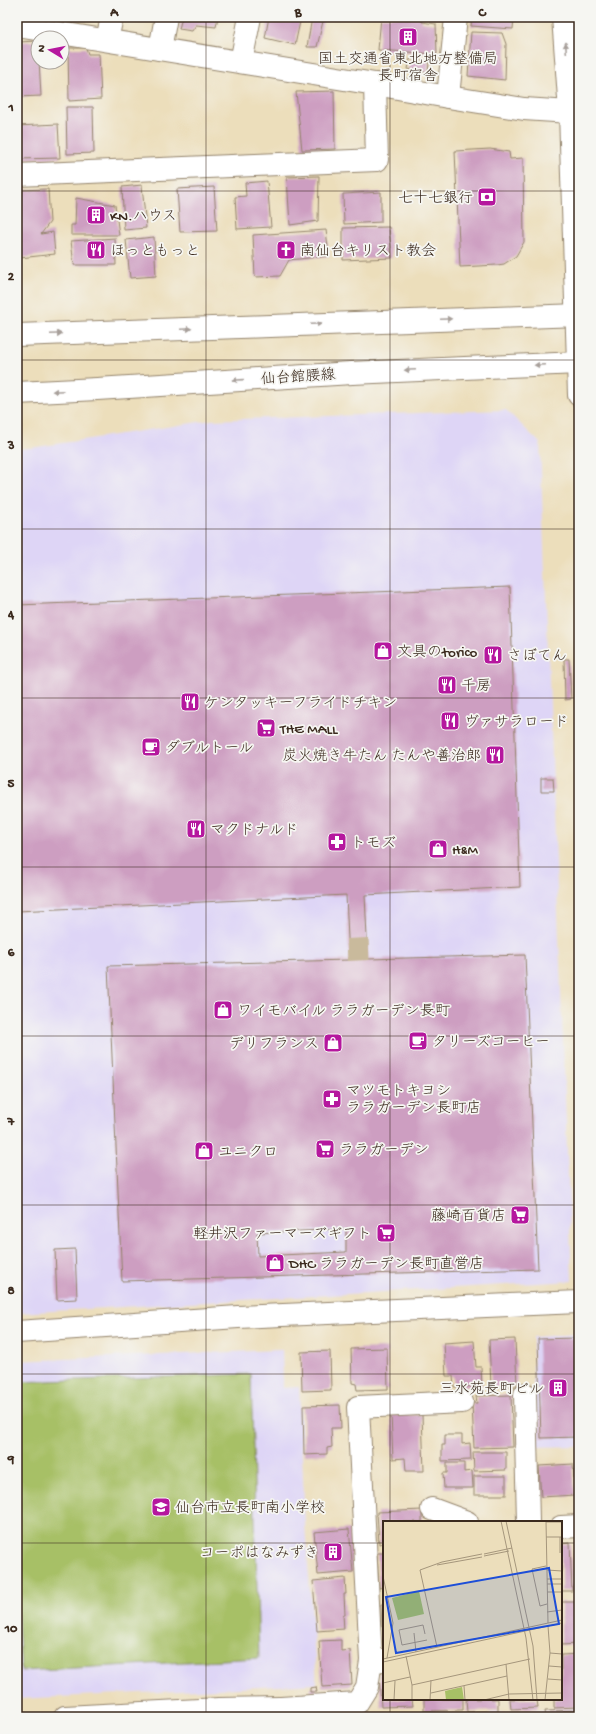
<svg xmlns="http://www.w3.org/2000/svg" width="596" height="1734" viewBox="0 0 596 1734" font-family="'Gochi Hand','Klee One',sans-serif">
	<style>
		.built { fill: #ded5f6 }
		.green { fill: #a7c066; stroke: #717542 }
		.building { fill: #cd9ec1; fill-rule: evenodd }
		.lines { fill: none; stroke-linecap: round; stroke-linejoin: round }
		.minor-tunnel { stroke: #c9ba9c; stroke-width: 22; stroke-dasharray: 22 11; stroke-linecap: butt }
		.minor-casing { stroke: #94846c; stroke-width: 24 }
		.major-casing { stroke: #94846c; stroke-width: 24 }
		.minor { stroke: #fff; stroke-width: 22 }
		.major { stroke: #fff; stroke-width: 22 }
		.oneway { fill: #a79f9a }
		.grid { fill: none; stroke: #3b2a1e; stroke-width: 1; stroke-opacity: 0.55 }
		.labels { text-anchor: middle; stroke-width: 3.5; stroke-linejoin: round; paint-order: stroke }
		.poi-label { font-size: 15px; fill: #3b2a1e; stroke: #f6f6f2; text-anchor: start }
		.street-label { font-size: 15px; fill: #3b2a1e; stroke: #f6f6f2 }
		.inset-road { fill: none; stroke: #a5967c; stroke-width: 1 }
		.view { fill: #1d4ed8; fill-opacity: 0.15; stroke: #1d4ed8; stroke-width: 2 }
		.inset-edge { fill: none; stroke: #3b2a1e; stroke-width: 2 }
		.neatline { fill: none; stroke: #3b2a1e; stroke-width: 1.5 }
		.grid-label { font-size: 13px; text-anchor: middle; font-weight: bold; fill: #3b2a1e }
	</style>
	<rect width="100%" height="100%" fill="#f6f6f2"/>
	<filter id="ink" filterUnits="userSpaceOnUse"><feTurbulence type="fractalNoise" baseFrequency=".025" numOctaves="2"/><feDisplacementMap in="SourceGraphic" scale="8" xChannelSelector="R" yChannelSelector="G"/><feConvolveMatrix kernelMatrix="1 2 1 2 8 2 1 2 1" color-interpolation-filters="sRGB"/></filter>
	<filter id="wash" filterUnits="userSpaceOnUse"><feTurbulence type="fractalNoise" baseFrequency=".012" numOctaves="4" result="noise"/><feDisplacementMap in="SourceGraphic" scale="16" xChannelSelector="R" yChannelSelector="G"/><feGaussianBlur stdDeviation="0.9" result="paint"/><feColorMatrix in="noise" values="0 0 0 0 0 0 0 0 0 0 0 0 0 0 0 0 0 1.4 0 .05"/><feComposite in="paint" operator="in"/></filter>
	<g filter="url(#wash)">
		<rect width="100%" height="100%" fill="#ecdebb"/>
		<g class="built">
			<polygon points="506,410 540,443 572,1281 17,1313 17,449 31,448 212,420"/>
			<polygon points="578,1334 579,1446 534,1447 533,1337"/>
			<polygon points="282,1350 283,1388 299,1387 305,1526 317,1684 17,1699 17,1361"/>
			<polygon points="579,1708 579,1717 490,1717 490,1713"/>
		</g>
		<polygon class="green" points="251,1374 259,1658 21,1671 17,1601 17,1382"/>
		<g id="blocks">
			<g class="building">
				<polygon points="182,17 218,17 216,27 196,25 192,31 179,29"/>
				<polygon points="269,17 301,17 295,45 265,38"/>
				<polygon points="312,17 324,17 317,47 307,47"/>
				<polygon points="381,17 422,17 422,22 436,24 437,54 378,50"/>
				<polygon points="472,17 514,17 513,29 471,26"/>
				<polygon points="471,32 502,33 506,44 505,80 468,76"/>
				<polygon points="38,41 41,96 17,97 17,42"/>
				<polygon points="68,48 86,48 88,54 99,54 101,99 69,101"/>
				<polygon points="410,59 429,62 428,73 408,69"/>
				<polygon points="334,91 335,149 302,150 296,92"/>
				<polygon points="66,107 93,107 94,153 67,154"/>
				<polygon points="58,124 60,158 19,159 17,126"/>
				<polygon points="490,149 509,152 510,159 523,158 524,242 516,256 504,264 497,265 460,267 455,151"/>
				<polygon points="319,176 318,221 290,225 287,177"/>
				<polygon points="267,181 271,227 237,229 235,197 246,196 245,183"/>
				<polygon points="142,185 146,228 124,230 122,187"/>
				<polygon points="214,187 217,231 180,232 177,189"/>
				<polygon points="48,189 50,222 41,234 53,232 55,254 20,258 17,227 17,190"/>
				<polygon points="381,192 381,222 344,224 343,194"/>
				<polygon points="76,198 115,205 119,235 71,235 71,225 75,225"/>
				<polygon points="389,227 392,258 343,260 343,228"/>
				<polygon points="326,230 329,256 289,260 280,276 255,277 253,235"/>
				<polygon points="154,237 156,276 130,278 126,240"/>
				<polygon points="115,238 116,265 74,265 71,241"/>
				<path d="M 510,587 L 520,887 L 365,895 L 368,959 L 525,955 L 538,1269 L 122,1281 L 108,966 L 349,960 L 346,895 L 17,911 L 17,605 ZM 346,1229 L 346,1252 L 258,1256 L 257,1233 Z"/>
				<polygon points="564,659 569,659 571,699 565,700"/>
				<polygon points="541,778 553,778 554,791 541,791"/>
				<polygon points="75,1249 77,1299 57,1300 55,1250"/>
				<polygon points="575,1338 578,1437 541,1438 538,1339"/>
				<polygon points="515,1339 517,1386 491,1387 489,1340"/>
				<polygon points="474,1341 476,1367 481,1367 482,1386 454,1387 453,1376 446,1376 444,1343"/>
				<polygon points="387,1348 388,1389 357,1390 356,1384 352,1383 351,1349"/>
				<polygon points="330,1351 331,1390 302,1391 301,1352"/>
				<polygon points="511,1395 513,1447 474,1448 472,1403 477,1403 476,1396"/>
				<polygon points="340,1405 341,1428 331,1428 332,1447 327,1448 327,1454 304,1455 303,1406"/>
				<polygon points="391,1415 422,1415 424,1471 406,1471 405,1458 393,1459"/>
				<polygon points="445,1435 462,1435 462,1444 470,1443 471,1460 442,1461 442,1445 445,1445"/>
				<polygon points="473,1452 506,1452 506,1470 474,1471"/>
				<polygon points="447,1463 464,1463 464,1472 472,1471 473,1488 444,1488 443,1473 447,1473"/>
				<polygon points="573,1464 575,1495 541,1497 539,1466"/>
				<rect x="474" y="1476" width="32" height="19"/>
				<polygon points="422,1510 422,1522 384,1522 384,1543 379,1544 377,1512"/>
				<polygon points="349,1529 353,1572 318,1575 314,1532"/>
				<polygon points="570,1543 572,1591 561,1591 561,1544"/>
				<polygon points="377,1553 384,1553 384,1587 379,1588"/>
				<polygon points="345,1578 346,1594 344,1594 345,1615 343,1615 344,1629 317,1631 313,1581"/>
				<polygon points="561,1602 579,1602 579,1644 561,1645"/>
				<polygon points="381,1604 384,1604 384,1626 382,1626"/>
				<polygon points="341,1640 341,1651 350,1650 352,1685 322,1687 319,1641"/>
				<polygon points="579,1654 579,1707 554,1708 554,1699 561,1699 561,1655"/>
				<polygon points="379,1672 384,1672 384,1699 412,1699 413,1706 381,1707"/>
				<polygon points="316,1687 317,1692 310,1692 310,1688"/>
				<polygon points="424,1699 463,1699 463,1710 424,1711"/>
				<polygon points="466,1699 498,1699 498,1711 467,1712"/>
				<polygon points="510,1699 537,1699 538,1708 511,1709"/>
				<polygon points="579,1710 579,1717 546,1717 545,1711"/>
			</g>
		</g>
	</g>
	<g filter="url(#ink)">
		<use href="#blocks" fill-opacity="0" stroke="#94846c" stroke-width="1"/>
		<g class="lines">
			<polyline class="minor-tunnel" points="347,950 369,949"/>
			<defs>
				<g id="minor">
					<polyline points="563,17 570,112 579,395"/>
					<polyline points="17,26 375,84 448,97 524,109 570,112"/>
					<polyline points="107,40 112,17"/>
					<polyline points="160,49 166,17"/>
					<polyline points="241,62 250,17"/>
					<polyline points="448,97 456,17"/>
					<polyline points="17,175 377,160 375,84"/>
					<polyline points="17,1332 238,1317 579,1302"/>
					<polyline points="525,1394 528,1522"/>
					<polyline points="432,1509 467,1522"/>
					<polyline points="561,1527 579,1526"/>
					<polyline points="384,1660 371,1661 358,1407 462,1402"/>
					<polyline points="281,1708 357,1703 367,1687 371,1661"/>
					<polyline points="65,1717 219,1709 281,1708 297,1717"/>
				</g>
				<g id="major">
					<polyline points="17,335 579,315"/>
					<polyline points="17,393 97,389 352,373 579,363"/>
				</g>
			</defs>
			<use href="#minor" class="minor-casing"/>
			<use href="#major" class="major-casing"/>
			<use href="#minor" class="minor"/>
			<use href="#major" class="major"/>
		</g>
		<defs><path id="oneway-solid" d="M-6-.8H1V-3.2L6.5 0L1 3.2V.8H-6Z"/></defs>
		<g class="oneway">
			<use href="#oneway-solid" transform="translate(566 48) rotate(-94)"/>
			<use href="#oneway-solid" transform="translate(446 319) rotate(-2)"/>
			<use href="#oneway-solid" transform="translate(316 324) rotate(-2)"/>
			<use href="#oneway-solid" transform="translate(186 329) rotate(-2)"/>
			<use href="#oneway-solid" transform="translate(56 334) rotate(-2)"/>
			<use href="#oneway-solid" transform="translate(540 365) rotate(177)"/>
			<use href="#oneway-solid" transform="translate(410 370) rotate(178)"/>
			<use href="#oneway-solid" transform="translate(238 380) rotate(176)"/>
			<use href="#oneway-solid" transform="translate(58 391) rotate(178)"/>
		</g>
	</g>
	<path class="grid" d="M 206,17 L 206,1717M 390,17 L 390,1522M 17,191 L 579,191M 17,360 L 579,360M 17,529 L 579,529M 17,698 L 579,698M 17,867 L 579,867M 17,1036 L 579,1036M 17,1205 L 579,1205M 17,1374 L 579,1374M 17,1543 L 384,1543M 561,1543 L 579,1543M 390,1699 L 390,1717"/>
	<defs>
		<symbol id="building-square" viewBox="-11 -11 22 22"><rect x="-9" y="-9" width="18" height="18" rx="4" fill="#b5179e" stroke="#f6f6f2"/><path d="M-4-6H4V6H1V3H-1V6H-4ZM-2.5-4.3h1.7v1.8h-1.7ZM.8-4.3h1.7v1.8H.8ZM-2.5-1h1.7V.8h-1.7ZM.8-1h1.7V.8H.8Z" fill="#fff"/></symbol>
		<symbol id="bank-square" viewBox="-11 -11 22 22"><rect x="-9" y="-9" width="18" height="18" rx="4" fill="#b5179e" stroke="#f6f6f2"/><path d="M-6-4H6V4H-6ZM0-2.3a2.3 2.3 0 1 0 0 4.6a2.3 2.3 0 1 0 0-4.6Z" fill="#fff"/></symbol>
		<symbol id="restaurant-square" viewBox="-11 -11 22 22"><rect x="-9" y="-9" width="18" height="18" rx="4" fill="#b5179e" stroke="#f6f6f2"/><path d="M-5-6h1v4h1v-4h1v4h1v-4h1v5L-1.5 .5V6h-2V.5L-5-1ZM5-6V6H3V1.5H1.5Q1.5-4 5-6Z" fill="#fff"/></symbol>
		<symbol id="church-square" viewBox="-11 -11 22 22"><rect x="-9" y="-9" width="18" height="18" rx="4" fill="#b5179e" stroke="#f6f6f2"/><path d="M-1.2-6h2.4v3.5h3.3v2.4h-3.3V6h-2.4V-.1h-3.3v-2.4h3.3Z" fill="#fff"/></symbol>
		<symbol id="shop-square" viewBox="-11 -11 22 22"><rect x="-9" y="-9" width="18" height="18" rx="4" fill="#b5179e" stroke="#f6f6f2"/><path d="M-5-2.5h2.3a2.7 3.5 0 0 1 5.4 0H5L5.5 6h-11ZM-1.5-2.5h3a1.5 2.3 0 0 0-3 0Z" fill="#fff"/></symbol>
		<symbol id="supermarket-square" viewBox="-11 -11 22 22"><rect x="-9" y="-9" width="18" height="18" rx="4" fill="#b5179e" stroke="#f6f6f2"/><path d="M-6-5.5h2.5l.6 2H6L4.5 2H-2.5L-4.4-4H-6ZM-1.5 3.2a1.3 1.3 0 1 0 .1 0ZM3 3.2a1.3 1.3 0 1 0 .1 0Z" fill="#fff"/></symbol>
		<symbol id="cafe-square" viewBox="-11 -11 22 22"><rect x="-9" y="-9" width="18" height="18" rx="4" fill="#b5179e" stroke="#f6f6f2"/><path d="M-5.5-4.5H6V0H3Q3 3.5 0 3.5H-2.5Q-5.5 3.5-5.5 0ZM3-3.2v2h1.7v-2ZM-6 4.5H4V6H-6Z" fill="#fff"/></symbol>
		<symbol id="pharmacy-square" viewBox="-11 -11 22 22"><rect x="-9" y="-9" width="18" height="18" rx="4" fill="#b5179e" stroke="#f6f6f2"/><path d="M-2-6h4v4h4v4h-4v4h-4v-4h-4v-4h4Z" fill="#fff"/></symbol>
		<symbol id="school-square" viewBox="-11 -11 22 22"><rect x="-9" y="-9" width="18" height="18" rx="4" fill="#b5179e" stroke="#f6f6f2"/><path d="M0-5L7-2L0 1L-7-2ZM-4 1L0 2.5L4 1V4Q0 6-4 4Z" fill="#fff"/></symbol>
	</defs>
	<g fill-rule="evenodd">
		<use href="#building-square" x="397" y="26" width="22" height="22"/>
		<use href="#bank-square" x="476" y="186" width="22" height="22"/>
		<use href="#building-square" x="85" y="204" width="22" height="22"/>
		<use href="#restaurant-square" x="85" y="239" width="22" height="22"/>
		<use href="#church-square" x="275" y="239" width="22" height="22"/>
		<use href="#shop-square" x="372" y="640" width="22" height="22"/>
		<use href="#restaurant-square" x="482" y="644" width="22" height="22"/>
		<use href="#restaurant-square" x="436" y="674" width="22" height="22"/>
		<use href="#restaurant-square" x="179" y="691" width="22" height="22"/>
		<use href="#restaurant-square" x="439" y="710" width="22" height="22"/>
		<use href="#supermarket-square" x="255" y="717" width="22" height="22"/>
		<use href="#cafe-square" x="140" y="736" width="22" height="22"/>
		<use href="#restaurant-square" x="484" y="744" width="22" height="22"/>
		<use href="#restaurant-square" x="185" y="818" width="22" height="22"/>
		<use href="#pharmacy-square" x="326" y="831" width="22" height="22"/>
		<use href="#shop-square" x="427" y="838" width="22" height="22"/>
		<use href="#shop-square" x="212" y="999" width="22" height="22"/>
		<use href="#cafe-square" x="407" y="1030" width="22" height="22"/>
		<use href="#shop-square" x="322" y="1032" width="22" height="22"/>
		<use href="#pharmacy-square" x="321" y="1088" width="22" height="22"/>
		<use href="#supermarket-square" x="314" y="1138" width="22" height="22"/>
		<use href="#shop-square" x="193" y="1140" width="22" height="22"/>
		<use href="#supermarket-square" x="509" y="1204" width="22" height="22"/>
		<use href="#supermarket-square" x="375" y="1222" width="22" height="22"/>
		<use href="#shop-square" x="264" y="1252" width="22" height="22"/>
		<use href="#building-square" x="547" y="1377" width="22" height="22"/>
		<use href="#school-square" x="150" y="1496" width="22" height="22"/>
		<use href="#building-square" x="322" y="1541" width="22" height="22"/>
	</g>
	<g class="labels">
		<g class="poi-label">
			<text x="408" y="63" text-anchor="middle">国土交通省東北地方整備局<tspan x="408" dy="17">長町宿舎</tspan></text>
			<text x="473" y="202" text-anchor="end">七十七銀行</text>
			<text x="110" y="220">KN.ハウス</text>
			<text x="110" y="255">ほっともっと</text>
			<text x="300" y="255">南仙台キリスト教会</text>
			<text x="397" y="656">文具のtorico</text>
			<text x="507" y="660">さぼてん</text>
			<text x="461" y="690">千房</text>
			<text x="204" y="707">ケンタッキーフライドチキン</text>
			<text x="464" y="726">ヴァサラロード</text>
			<text x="280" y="733">THE MALL</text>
			<text x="165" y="752">ダブルトール</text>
			<text x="481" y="760" text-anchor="end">炭火焼き牛たん たんや善治郎</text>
			<text x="210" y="834">マクドナルド</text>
			<text x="351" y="847">トモズ</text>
			<text x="452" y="854">H&amp;M</text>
			<text x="237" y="1015">ワイモバイル ララガーデン長町</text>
			<text x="432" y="1046">タリーズコーヒー</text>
			<text x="319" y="1048" text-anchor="end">デリフランス</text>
			<text x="346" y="1095">マツモトキヨシ<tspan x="346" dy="17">ララガーデン長町店</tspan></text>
			<text x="339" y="1154">ララガーデン</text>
			<text x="218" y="1156">ユニクロ</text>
			<text x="506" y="1220" text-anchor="end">藤崎百貨店</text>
			<text x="372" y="1238" text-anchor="end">軽井沢ファーマーズギフト</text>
			<text x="289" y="1268">DHC ララガーデン長町直営店</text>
			<text x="544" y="1393" text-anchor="end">三水苑長町ビル</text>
			<text x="175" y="1512">仙台市立長町南小学校</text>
			<text x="319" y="1557" text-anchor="end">コーポはなみずき</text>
		</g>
		<g class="street-label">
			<text transform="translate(298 376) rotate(-4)" y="5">仙台館腰線</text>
		</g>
	</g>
	<g transform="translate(383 1521)">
		<rect width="179" height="179" fill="#ecdebb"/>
		<path d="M 36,70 L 41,93 L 15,99 L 9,77 ZM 79,166 L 81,179 L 63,179 L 62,170 Z" fill="#a7c066"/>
		<path class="inset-road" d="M 118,0 L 143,117 L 150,179M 123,0 L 150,125 L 154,179M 163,0 L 165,102M 163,1 L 179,1M 163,16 L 179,16M 177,16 L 177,32M 101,33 L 129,27M 101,35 L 126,30M 54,44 L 99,36M 163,45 L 149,48 L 157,85 L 164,83M 164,49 L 179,50M 0,55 L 10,102 L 4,137M 164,58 L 179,58M 164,63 L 179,63M 164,71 L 179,71M 164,91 L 179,89M 31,112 L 33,131M 42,113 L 40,104 L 16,109 L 19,124 L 44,119M 54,126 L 37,49 L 59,41 L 99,33M 167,132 L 179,133M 23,135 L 29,164 L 29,179M 0,138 L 179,99M 0,141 L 179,102M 123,143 L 126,179M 166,145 L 179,146M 165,158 L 179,159M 0,162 L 27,156M 29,164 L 147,138M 81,165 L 82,179M 48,172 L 124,155M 11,179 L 12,160M 47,179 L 48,159M 101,179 L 126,173 L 179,172M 162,179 L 167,132 L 165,105"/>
		<path class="view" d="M 166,47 L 176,103 L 13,132 L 3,76 Z"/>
		<rect width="179" height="179" class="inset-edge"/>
	</g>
	<rect width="596" height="1734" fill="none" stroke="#f6f6f2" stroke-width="44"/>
	<g transform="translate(50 50) rotate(280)"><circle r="19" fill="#f6f6f2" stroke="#aba49d"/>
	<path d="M0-3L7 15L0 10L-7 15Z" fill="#b5179e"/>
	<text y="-6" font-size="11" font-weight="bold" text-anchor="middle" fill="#3b2a1e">N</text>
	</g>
	<rect x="22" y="22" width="552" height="1690" class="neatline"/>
	<g class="grid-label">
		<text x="114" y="16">A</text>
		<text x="298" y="16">B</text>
		<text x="482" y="16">C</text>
		<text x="11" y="111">1</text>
		<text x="11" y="280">2</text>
		<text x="11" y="449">3</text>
		<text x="11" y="618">4</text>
		<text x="11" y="787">5</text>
		<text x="11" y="956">6</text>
		<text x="11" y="1125">7</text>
		<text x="11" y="1294">8</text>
		<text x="11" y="1463">9</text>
		<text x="11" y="1632">10</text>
	</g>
</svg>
